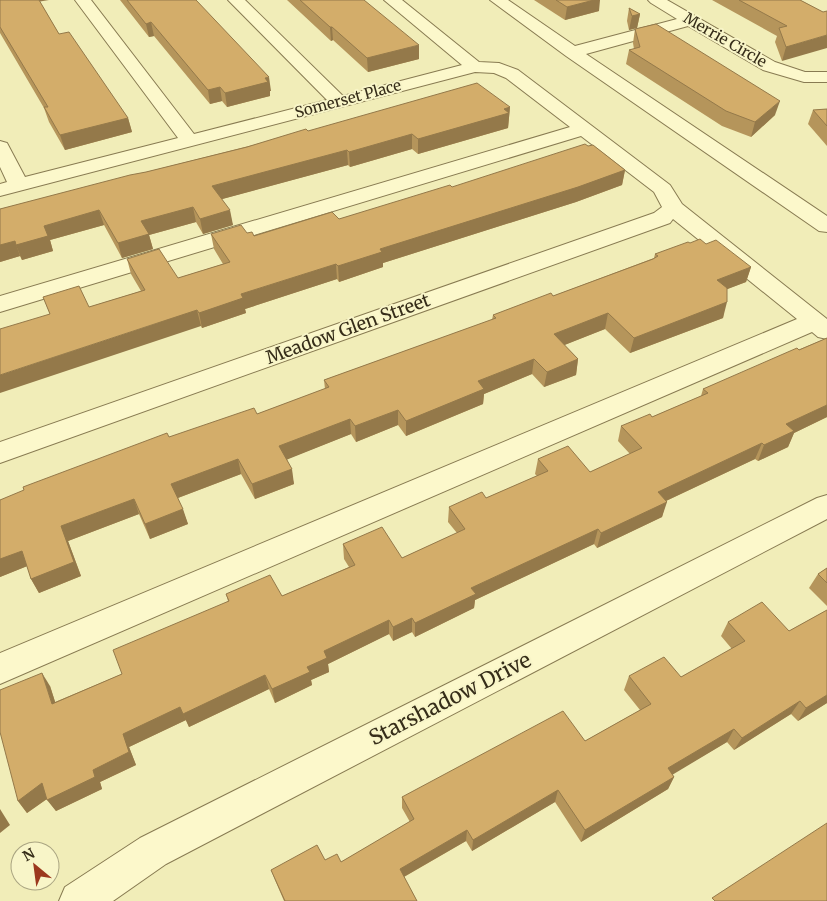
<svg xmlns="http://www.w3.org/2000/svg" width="827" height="901" viewBox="0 0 827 901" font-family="Merriweather,serif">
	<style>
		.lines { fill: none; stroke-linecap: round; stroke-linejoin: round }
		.minor-casing { stroke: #887b52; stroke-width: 2 }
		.minor { fill: #fcf8cb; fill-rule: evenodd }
		.wall { fill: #b5955b }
		.shaded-wall { fill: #94794a }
		.building { fill: #d3ad6a; stroke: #94794a }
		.labels { text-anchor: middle; stroke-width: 4; stroke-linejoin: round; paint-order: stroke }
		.far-street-label { font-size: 15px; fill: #362d19; stroke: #f8f5c8 }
		.street-label { font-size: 18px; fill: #362d19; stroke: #f8f5c8 }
		.near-street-label { font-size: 21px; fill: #362d19; stroke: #f8f5c8 }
	</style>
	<rect width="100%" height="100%" fill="#f1edb8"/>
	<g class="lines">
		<defs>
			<g id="minor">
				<polygon points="75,0 91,0 194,134 327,100 228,0 245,0 343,96 462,65 384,0 402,0 479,62 499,63 518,70 670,185 682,204 827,319 827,339 818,337 812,332 0,684 0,653 797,319 673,219 670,223 0,463 0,442 654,213 662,207 654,192 581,136 0,312 0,296 570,127 506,78 494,73 475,72 0,196 0,184 7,182 0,167 0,141 7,143 25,177 178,138"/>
				<polygon points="490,0 508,0 575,46 677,19 651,3 648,0 667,0 775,62 805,72 827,72 827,82 804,82 763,70 688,26 586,54 827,216 827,232 819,231 566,56"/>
				<polygon points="827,495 827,519 166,864 113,901 59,901 65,887 140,838 817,498"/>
			</g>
		</defs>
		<use href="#minor" class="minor-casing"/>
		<use href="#minor" class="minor"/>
	</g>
	<g class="wall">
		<polygon points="0,0 40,2 59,34 128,118 132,132 65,150 49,122 44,108 0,33"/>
		<polygon points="120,0 196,0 271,91 270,91 270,96 227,107 222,101 210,104 154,36 149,37"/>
		<polygon points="287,0 364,0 419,59 368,72 333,40 331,41"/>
		<polygon points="534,0 594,0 599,11 565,20"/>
		<polygon points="712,0 800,0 823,12 782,61 775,42 777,36"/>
		<polygon points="629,8 640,14 637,28 629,30 627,21"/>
		<polygon points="635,29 775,115 751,137 722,126 626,64 629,50 634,49 633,43"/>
		<polygon points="510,107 508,128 418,154 412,149 350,167 348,165 222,199 233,225 203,234 196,222 149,235 153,249 122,258 104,225 50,240 53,251 22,260 20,256 0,262 0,209 308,131"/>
		<polygon points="827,109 827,146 808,124 813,110"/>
		<polygon points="625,170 622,185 576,202 383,263 383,267 339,282 337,279 245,309 246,313 202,328 201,326 50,314 43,297 89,307 141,291 131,274 127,259 178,278 223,264 214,249 211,234 247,233 254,236 339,219 452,187"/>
		<polygon points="690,243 706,244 751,267 746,282 727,289 723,318 630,353 605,329 564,345 578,359 576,375 544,387 532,374 484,394 483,404 406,436 398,425 356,442 351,434 287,459 294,484 255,499 241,474 178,498 188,524 150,539 139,514 68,541 81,576 39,593 31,579 27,566 0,577 0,500 169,437 257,414 325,389 324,380 492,320 493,315 553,296 654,258 655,254"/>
		<polygon points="827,338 827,417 794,433 788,447 758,461 755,459 666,501 662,517 597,548 594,544 475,600 474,608 415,637 412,632 393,641 389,634 328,664 329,672 311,680 312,685 275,703 269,689 189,727 186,720 129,747 136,765 100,782 102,789 56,811 47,799 27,813 18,801 50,686 55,702 122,674 228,601 226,594 282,596 349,567 344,559 343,544 402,558 457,533 448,522 449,507 486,498 537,476 535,474 538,459 590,472 630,454 618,441 621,426 652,417 701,396 703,389"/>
		<polygon points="827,568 827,606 809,588 818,574"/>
		<polygon points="827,610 827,703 798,721 791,714 734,750 727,742 672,774 674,777 668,789 581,842 555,802 472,851 466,841 404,877 417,901 284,901 275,880 271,870 325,860 341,862 410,822 402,808 402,797 585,741 640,710 624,690 629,676 681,677 732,649 721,636 728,622 789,631"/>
	</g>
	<g class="shaded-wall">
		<polygon points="36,0 49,0 37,2"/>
		<polygon points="594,0 600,0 599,11 565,20 567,7"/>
		<polygon points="640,14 637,28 629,30 632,16"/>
		<polygon points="151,22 154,36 149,37 146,24"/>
		<polygon points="330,27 332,27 333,40 331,41"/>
		<polygon points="827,35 827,48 782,61 786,47"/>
		<polygon points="419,45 419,59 368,72 367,58"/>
		<polygon points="269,77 271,91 270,91 270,96 227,107 225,93"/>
		<polygon points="220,87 222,101 210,104 208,90"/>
		<polygon points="780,101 775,115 751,137 755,122"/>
		<polygon points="510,107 508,128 418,154 418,139"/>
		<polygon points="128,118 132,132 65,150 60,135"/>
		<polygon points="412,134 412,149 350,167 349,152"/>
		<polygon points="347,150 348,165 215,201 212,186"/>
		<polygon points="625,170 622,185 576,202 383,263 383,267 339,282 338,266 380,249"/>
		<polygon points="193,207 196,222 149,235 153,249 122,258 118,243 141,221"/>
		<polygon points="99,210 104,225 50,240 53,251 22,260 16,245 44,226"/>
		<polygon points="230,210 233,225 203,234 200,219"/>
		<polygon points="15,241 20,256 0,262 0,245"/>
		<polygon points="336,264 337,279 245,309 246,313 202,328 199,313 241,294"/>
		<polygon points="751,267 746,282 712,295 717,280"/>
		<polygon points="727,302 723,318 630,353 634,338"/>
		<polygon points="197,310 201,326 0,393 0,375"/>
		<polygon points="608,313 605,329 552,350 554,334"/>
		<polygon points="534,359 532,374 484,394 483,404 406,436 406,421 478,381"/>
		<polygon points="578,359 576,375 544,387 547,372"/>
		<polygon points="827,405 827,417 794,433 788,447 758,461 764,445 786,424"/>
		<polygon points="398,410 398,425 356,442 355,426"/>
		<polygon points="350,419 351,434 281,462 279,446"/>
		<polygon points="762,443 755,459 653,507 658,492"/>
		<polygon points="238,459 241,474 175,499 171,484"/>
		<polygon points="292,469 294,484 255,499 252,484"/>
		<polygon points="134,499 139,514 68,541 81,576 39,593 31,579 61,526"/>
		<polygon points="667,502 662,517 597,548 601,533"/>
		<polygon points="183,509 188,524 150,539 145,524"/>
		<polygon points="598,529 594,544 475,600 474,608 415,637 415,623 471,588"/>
		<polygon points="22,551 30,565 0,577 0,559"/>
		<polygon points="412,618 412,632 393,641 393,627"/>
		<polygon points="389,620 389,634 328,664 329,672 311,680 312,685 275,703 272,689 324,651"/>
		<polygon points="42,673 50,686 60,717 52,704"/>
		<polygon points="265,675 269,689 189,727 183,714"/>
		<polygon points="827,695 827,703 798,721 806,708"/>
		<polygon points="800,701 791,714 734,750 742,738"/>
		<polygon points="180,707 186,720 129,747 136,765 100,782 102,789 56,811 47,800 93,770 123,734"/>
		<polygon points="734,729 727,742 662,781 668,768"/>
		<polygon points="674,777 668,789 581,842 585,830"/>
		<polygon points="42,783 51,796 27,813 18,801"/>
		<polygon points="558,790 555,802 472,851 473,840"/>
		<polygon points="0,809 10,825 0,833"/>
		<polygon points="467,830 466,841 400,879 400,869"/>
	</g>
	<g class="building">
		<polygon points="0,0 39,0 59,34 69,32 128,118 60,135 44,107 48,107 0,27"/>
		<polygon points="127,0 196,0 269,77 265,78 268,82 225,93 220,87 208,90 151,22 146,24"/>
		<polygon points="300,0 364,0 419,45 367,58 332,27 330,27"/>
		<polygon points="556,0 594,0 567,7"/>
		<polygon points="739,0 800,0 823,12 827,11 827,35 786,47 779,28 787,26"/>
		<polygon points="629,8 640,14 632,16"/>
		<polygon points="656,24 780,101 755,122 726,111 629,50 640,47 635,29"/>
		<polygon points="477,83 510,107 504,109 509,113 418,139 412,134 349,152 347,150 212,186 230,210 200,219 193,207 141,221 149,234 118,243 99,210 44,226 48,236 16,245 15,241 0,245 0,209 130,175 146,172 247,147 306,129 308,131"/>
		<polygon points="827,109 827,126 813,110"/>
		<polygon points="585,144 588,146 593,145 625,170 578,187 380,249 382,252 338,266 336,264 241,294 243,298 199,313 197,310 0,375 0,329 50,314 43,297 79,286 89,307 145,290 127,259 159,249 178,278 230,262 211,234 241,225 247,233 252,232 254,236 332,212 339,219 450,185 452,187"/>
		<polygon points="700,239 706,244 716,240 751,267 717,280 727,288 727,302 634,338 608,313 554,334 578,359 547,372 534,359 478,381 484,389 406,421 398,410 355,426 350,419 279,446 292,469 252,484 238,459 171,484 183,509 145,524 134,499 61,526 74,562 31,579 22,551 0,559 0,500 24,490 23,487 167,433 169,437 254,408 257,414 329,387 324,380 496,318 493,315 551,293 553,296 653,259 658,256 655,254 688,242 690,243"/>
		<polygon points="827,338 827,405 786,424 794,431 764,445 762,443 658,492 667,502 601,533 598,529 471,588 476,594 415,623 412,618 393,627 389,620 324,651 327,658 307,667 310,672 272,689 265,675 183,714 180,707 123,734 129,752 93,770 95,777 47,800 42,783 18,801 0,732 0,690 42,673 52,704 122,674 113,650 229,601 226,594 270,575 282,596 355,565 343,544 382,527 402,558 465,529 449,507 482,492 486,498 548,471 538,459 568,446 590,472 642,448 621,426 650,414 652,417 708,393 703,389 797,348 799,350"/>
		<polygon points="827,568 827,583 818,574"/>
		<polygon points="762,602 789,631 827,610 827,695 806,708 800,701 742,738 734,729 668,768 674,777 585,830 558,790 473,840 467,830 400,869 417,901 285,901 271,870 317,845 325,860 337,854 341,862 414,819 402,797 563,711 585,741 651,704 629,676 664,657 681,677 745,641 728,622"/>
		<polygon points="827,823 827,901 715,901 712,898"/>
	</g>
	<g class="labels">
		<g class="far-street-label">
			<text transform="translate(725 40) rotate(30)" y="5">Merrie Circle</text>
			<text transform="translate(348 99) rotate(-15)" y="5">Somerset Place</text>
		</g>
		<g class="street-label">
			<text transform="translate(348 329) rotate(-20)" y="6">Meadow Glen Street</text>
		</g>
		<g class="near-street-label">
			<text transform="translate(450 699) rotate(-27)" y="7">Starshadow Drive</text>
		</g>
	</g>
	<g transform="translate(35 866) rotate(331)"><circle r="24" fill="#f8f5c8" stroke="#aaa582"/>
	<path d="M0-4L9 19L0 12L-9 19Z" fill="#9c381d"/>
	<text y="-8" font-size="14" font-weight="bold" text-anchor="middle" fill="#362d19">N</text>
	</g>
</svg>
